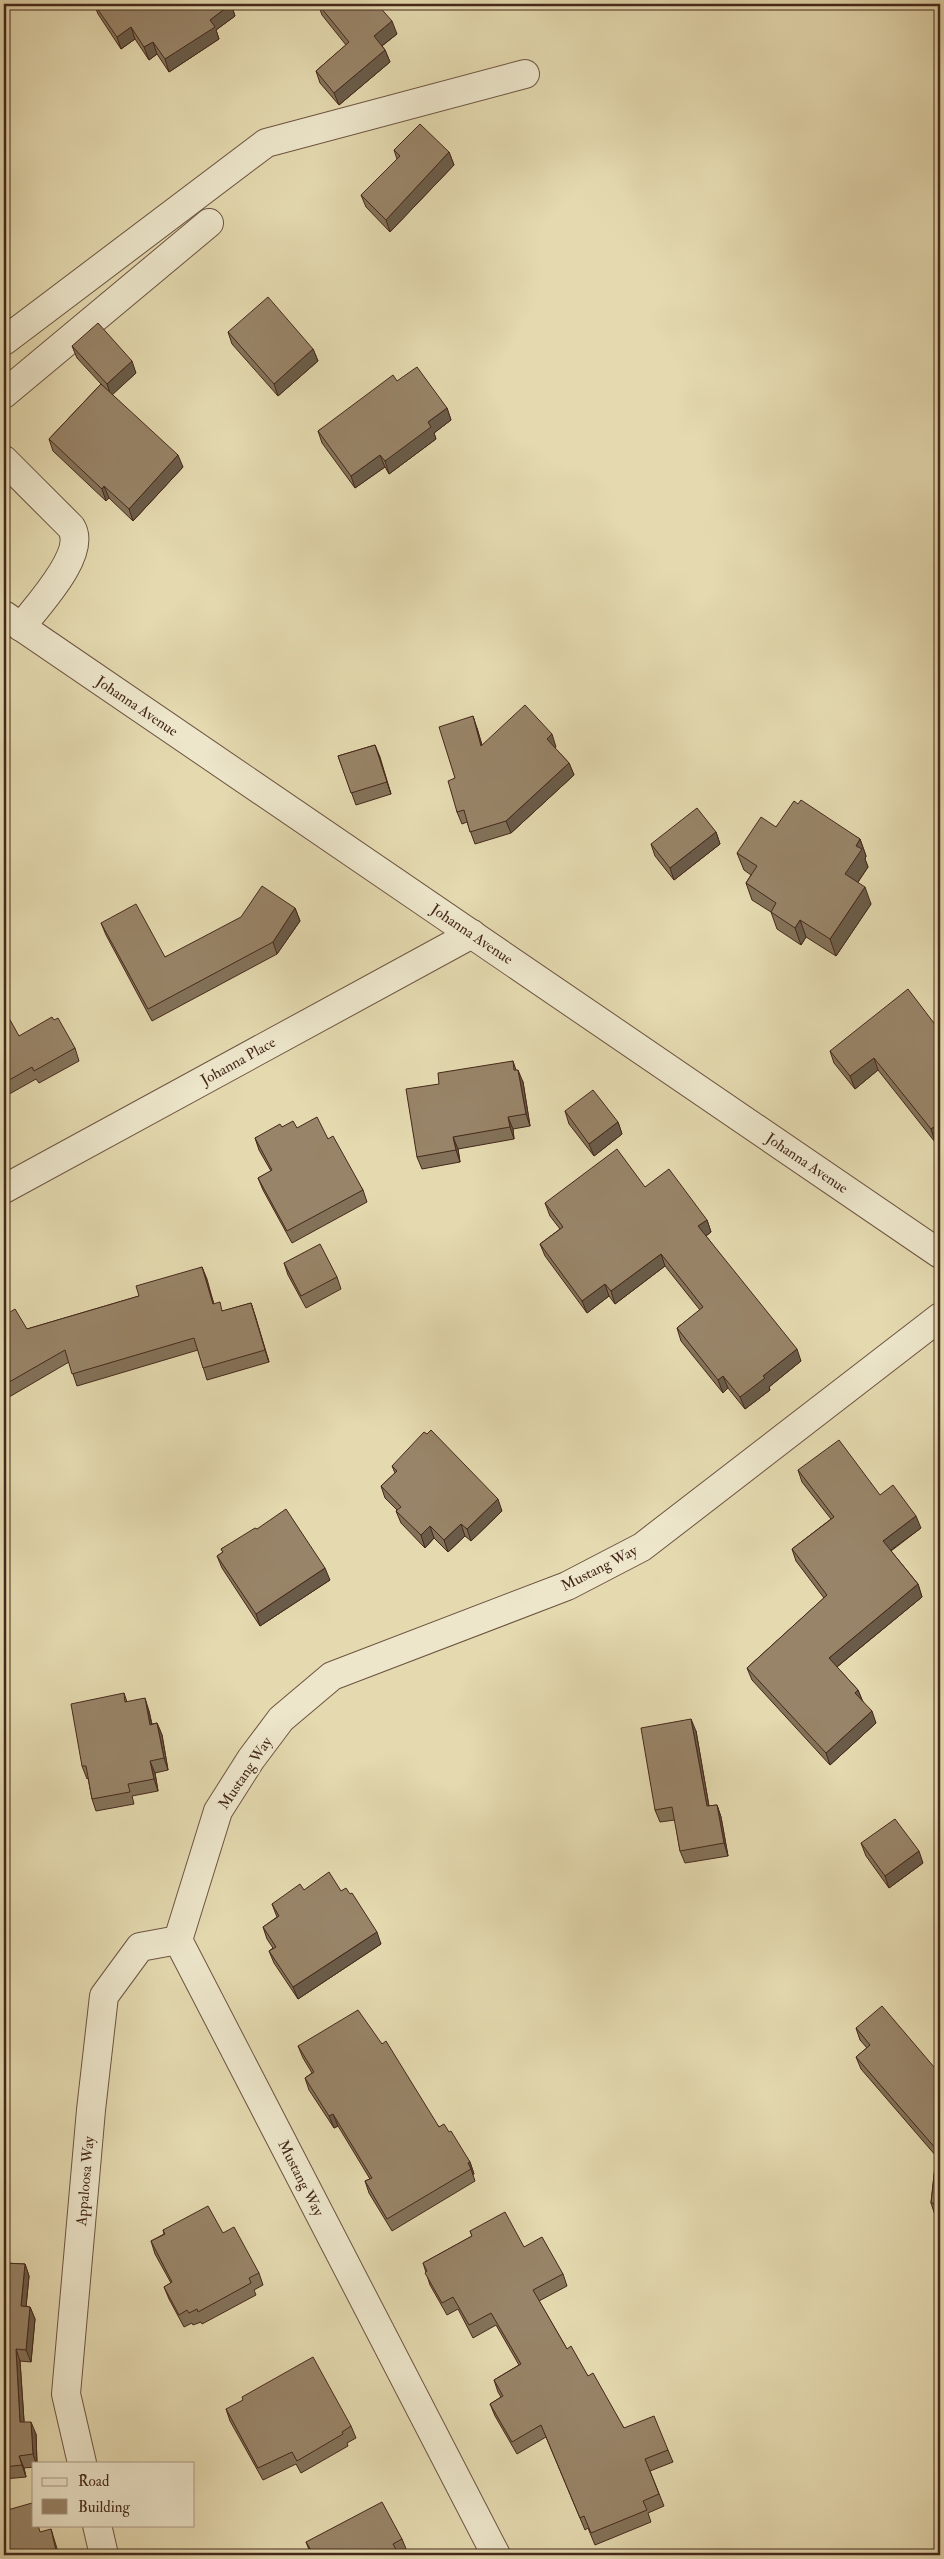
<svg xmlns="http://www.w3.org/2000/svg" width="944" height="2559" viewBox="0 0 944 2559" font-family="'IM FELL Double Pica',serif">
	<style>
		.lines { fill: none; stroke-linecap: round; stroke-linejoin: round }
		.minor-casing { stroke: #6d5440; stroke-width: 30 }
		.minor { stroke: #ede6cb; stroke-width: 28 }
		.wall { fill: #837259; stroke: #45281b }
		.shaded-wall { fill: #6a5c49; stroke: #45281b }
		.building { fill: #988468; stroke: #45281b }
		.labels { text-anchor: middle; stroke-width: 4.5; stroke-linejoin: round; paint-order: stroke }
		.street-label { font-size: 15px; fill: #45281b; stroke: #ede6cb }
	</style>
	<rect width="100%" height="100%" fill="#e4d9af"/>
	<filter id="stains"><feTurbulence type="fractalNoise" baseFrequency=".004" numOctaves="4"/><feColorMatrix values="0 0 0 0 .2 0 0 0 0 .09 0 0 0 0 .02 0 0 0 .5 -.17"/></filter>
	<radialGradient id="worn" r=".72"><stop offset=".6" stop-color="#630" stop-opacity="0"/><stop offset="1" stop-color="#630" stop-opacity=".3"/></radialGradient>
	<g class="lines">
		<defs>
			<g id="minor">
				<polyline points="4,341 266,143 525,74"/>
				<polyline points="4,394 209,223"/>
				<path d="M 4,460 L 71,527 C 88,553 37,606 21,627"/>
				<polyline points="4,615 940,1254"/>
				<polyline points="4,1189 472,934"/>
				<polyline points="82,2463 66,2394 91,2110 104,1996 140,1947 178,1940"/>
				<polyline points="97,2525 104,2555"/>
				<polyline points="496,2555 178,1940 218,1811 251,1759 281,1719 332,1676 567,1586 642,1547 940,1317"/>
			</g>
		</defs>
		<use href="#minor" class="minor-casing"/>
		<use href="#minor" class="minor"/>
	</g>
	<g class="wall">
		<polygon points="94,4 231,4 235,16 216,30 219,39 169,72 157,54 149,60 135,39 121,49 98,14"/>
		<polygon points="318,4 397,34 382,46 385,50 390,62 339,105 320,83 316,71 346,45 322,15"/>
		<polygon points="394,150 449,152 454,165 390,232 366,207 361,195 397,159"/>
		<polygon points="228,332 313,349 318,361 278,396 232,344"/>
		<polygon points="72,346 136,373 112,394 183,467 133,521 109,498 106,501 53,451 49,439 101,384 77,358"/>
		<polygon points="397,381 447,408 451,420 434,433 436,439 389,474 385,467 355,488 322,443 318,431"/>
		<polygon points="477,728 482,746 556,747 555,748 569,763 574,775 511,833 475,844 467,822 462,824 457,812 455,778"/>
		<polygon points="375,745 391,794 356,805 338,756"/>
		<polygon points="798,804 860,839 866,856 865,859 868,867 858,882 871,904 836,956 806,937 801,945 777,929 771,912 752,900 746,883 751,875 744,870 737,853 776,827"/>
		<polygon points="716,832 720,844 674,880 655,856 651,844"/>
		<polygon points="295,908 300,921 277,954 152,1021 106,935 101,923 165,957"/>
		<polygon points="4,1021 19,1036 75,1048 79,1061 39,1083 36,1079 4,1097"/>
		<polygon points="940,1031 940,1138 935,1142 878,1070 855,1089 834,1063 830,1051"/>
		<polygon points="513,1061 516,1070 523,1082 530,1126 513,1129 514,1139 458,1149 460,1162 422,1169 417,1157 439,1084"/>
		<polygon points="565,1111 618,1122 622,1134 594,1156 569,1124"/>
		<polygon points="282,1127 297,1128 328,1139 363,1190 367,1202 292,1243 263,1190 258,1178 271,1171 259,1150 255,1138"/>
		<polygon points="645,1187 707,1220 711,1232 706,1236 801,1361 769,1387 770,1390 745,1409 728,1388 723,1393 681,1341 677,1328 700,1310 665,1266 615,1304 609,1296 587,1313 545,1256 540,1244 560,1229 550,1216 545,1203"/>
		<polygon points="284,1263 337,1277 341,1289 306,1308 288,1275"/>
		<polygon points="202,1267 214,1304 223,1311 251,1303 269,1362 207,1380 198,1350 77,1386 69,1362 4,1400 4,1316 27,1329 139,1296"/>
		<polygon points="392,1466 502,1511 471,1541 465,1536 448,1552 434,1538 425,1548 401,1523 396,1511 397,1510 385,1498 381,1486 395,1473"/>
		<polygon points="798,1470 880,1495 921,1528 891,1551 918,1584 922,1597 837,1667 858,1690 862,1700 876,1723 830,1765 752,1680 747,1668 824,1598 796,1561 792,1549 831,1519 802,1482"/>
		<polygon points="257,1529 330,1580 260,1626 222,1568 217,1556 223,1552 221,1549"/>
		<polygon points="124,1693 127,1702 149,1711 152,1724 157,1723 162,1735 168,1770 155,1773 158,1791 132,1796 134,1804 96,1811 92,1799 88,1778 87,1779 82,1766"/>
		<polygon points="696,1731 709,1806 717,1805 721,1817 728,1856 685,1863 680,1851 675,1820 660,1822 655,1810"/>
		<polygon points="861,1843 923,1863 889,1888 866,1856"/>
		<polygon points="304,1890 341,1891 381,1944 298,1999 274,1963 269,1951 273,1948 267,1939 263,1927 277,1917 272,1904"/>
		<polygon points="856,2028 940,2074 940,2216 935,2215 931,2203 936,2156 861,2069 856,2057 867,2048 860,2040"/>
		<polygon points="298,2046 449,2132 470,2162 474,2174 473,2175 475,2181 392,2231 369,2193 365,2181 370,2179 338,2126 334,2128 309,2090 305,2078 312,2073 303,2058"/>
		<polygon points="163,2230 223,2233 259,2273 263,2285 254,2290 256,2295 202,2324 201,2322 193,2325 192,2323 184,2327 169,2299 164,2287 171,2283 155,2254 151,2241 164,2234"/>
		<polygon points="470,2231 524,2247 563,2274 567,2286 539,2301 567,2349 588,2376 624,2428 668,2450 673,2462 650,2471 664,2506 648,2513 651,2522 595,2545 588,2528 585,2530 546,2437 517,2454 495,2416 490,2404 501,2397 498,2392 494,2380 519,2365 496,2325 473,2338 458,2309 447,2315 430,2285 423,2263 472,2236"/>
		<polygon points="4,2263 25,2264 29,2276 26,2306 30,2307 35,2319 31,2362 20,2361 24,2422 36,2434 37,2463 34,2463 34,2467 24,2468 26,2477 4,2479"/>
		<polygon points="226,2409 351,2426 356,2438 347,2443 348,2446 301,2473 296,2464 263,2480 230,2421"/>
		<polygon points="402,2539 407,2551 399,2555 311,2555 306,2542"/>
	</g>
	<g class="shaded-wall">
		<polygon points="231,4 235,16 216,30 219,39 169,72 165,59 210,20"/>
		<polygon points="392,21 397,34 379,48 374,36"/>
		<polygon points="131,27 135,39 121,49 117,37"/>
		<polygon points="153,42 157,54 149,60 144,47"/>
		<polygon points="385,50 390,62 339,105 334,93"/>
		<polygon points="449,152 454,165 390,232 386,220"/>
		<polygon points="313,349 318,361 278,396 274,384"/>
		<polygon points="132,361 136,373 111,396 107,384"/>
		<polygon points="447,408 451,420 434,433 436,439 389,474 385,461 428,422"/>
		<polygon points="178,455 183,467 133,521 129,509"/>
		<polygon points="380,455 385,467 355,488 351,476"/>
		<polygon points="104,486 109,498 106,501 102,489"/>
		<polygon points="473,716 477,728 486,758 481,746"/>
		<polygon points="552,734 556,747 551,751 547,739"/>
		<polygon points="375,745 380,757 391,794 387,782"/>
		<polygon points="569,763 574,775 511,833 506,821"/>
		<polygon points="716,832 720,844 674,880 670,868"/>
		<polygon points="860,839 866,856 865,859 868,867 852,891 845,874 856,846"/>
		<polygon points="865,887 871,904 836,956 830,939"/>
		<polygon points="295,908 300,921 277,954 273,942"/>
		<polygon points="800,920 806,937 801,945 795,928"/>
		<polygon points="874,1058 878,1070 855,1089 850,1076"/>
		<polygon points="518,1070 523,1082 530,1126 526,1114"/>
		<polygon points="508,1117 513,1129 514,1139 510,1127"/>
		<polygon points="618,1122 622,1134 594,1156 589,1144"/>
		<polygon points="940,1122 940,1138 935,1142 931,1129"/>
		<polygon points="453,1137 458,1149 460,1162 456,1150"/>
		<polygon points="707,1220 711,1232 703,1238 698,1226"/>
		<polygon points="661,1254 665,1266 615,1304 611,1291"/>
		<polygon points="202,1267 207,1279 217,1316 213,1304"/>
		<polygon points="605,1284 609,1296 587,1313 582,1301"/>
		<polygon points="251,1303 255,1315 269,1362 265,1350"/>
		<polygon points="797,1349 801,1361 769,1387 770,1390 745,1409 740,1397 763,1376"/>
		<polygon points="723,1376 728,1388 723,1393 718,1380"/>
		<polygon points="498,1499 502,1511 471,1541 467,1529"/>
		<polygon points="916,1516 921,1528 887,1553 883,1541"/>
		<polygon points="461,1524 465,1536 448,1552 444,1540"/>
		<polygon points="430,1526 434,1538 425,1548 421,1535"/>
		<polygon points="325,1568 330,1580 260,1626 256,1614"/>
		<polygon points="918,1584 922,1597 833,1670 829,1658"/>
		<polygon points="858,1690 863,1702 855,1693"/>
		<polygon points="145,1698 149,1711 154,1737 150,1725"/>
		<polygon points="872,1711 876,1723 830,1765 826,1753"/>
		<polygon points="691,1719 696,1731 711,1818 707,1806"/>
		<polygon points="157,1723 162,1735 168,1770 164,1758"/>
		<polygon points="150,1761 155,1773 158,1791 154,1779"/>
		<polygon points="717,1805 721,1817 728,1856 724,1843"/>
		<polygon points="919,1851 923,1863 889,1888 885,1876"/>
		<polygon points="377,1932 381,1944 298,1999 293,1987"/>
		<polygon points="333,2114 338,2126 334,2128 329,2116"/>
		<polygon points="470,2162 474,2174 473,2175 471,2169 468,2163"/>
		<polygon points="25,2264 29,2276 25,2318 21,2306"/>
		<polygon points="30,2307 35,2319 31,2362 26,2350"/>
		<polygon points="16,2349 20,2361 25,2435 20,2422"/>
		<polygon points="31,2422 36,2434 37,2463 36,2463 33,2454"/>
		<polygon points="19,2456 24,2468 26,2477"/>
		<polygon points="51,2529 59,2555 57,2555"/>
	</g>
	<g class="building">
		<polygon points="94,4 231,4 210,20 215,27 165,59 153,42 144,47 131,27 117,37"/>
		<polygon points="318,4 377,4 392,21 374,36 385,50 334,93 316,71 349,42"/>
		<polygon points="420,124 449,152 386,220 361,195 400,156 394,150"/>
		<polygon points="268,297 313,349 274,384 228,332"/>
		<polygon points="98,323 132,361 107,384 72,346"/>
		<polygon points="417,367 447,408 428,422 431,427 385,461 380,455 351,476 318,431 393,375 397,381"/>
		<polygon points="101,384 178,455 129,509 104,486 102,489 49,439"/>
		<polygon points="525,705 552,734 547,739 569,763 506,821 470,832 464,810 457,812 448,781 455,778 439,727 473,716 481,746"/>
		<polygon points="375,745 387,782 351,793 338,756"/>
		<polygon points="801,800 860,839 856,846 862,849 845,874 865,887 830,939 800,920 795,928 771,912 776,903 746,883 757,866 737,853 761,817 776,827 794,801 798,804"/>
		<polygon points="697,808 716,832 670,868 651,844"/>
		<polygon points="262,886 295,908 273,942 148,1009 101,923 136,904 165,957 241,917"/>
		<polygon points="908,989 940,1031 940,1122 931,1129 874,1058 850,1076 830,1051"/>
		<polygon points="52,1017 54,1020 58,1018 75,1048 34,1071 32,1067 4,1083 4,1021 9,1018 19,1036"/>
		<polygon points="513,1061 514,1070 518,1070 526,1114 508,1117 510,1127 453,1137 456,1150 417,1157 406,1089 439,1084 438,1073"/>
		<polygon points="593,1090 618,1122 589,1144 565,1111"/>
		<polygon points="317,1117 328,1139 333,1136 363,1190 287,1231 258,1178 272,1170 255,1138 280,1124 282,1127 293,1121 297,1128"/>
		<polygon points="617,1149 645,1187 669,1169 707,1220 698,1226 797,1349 763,1376 765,1378 740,1397 723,1376 718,1380 677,1328 703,1307 661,1254 611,1291 605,1284 582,1301 540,1244 563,1227 545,1203"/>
		<polygon points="320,1244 337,1277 301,1296 284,1263"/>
		<polygon points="202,1267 213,1304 220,1302 222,1311 251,1303 265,1350 203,1368 194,1338 72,1374 65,1350 4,1385 4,1316 15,1309 27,1329 139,1296 136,1286"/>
		<polygon points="431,1430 498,1499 467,1529 461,1524 444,1540 430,1526 421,1535 396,1511 401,1507 381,1486 397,1471 392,1466 424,1432 427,1434"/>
		<polygon points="839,1440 880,1495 893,1485 916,1516 883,1541 918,1584 829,1658 858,1690 855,1693 872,1711 826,1753 747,1668 827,1595 792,1549 834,1517 798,1470"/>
		<polygon points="286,1509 325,1568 256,1614 217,1556 223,1552 221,1549 255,1528 257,1529"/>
		<polygon points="124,1693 125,1702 145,1698 150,1725 157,1723 164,1758 150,1761 154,1779 128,1784 130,1792 92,1799 86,1766 82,1766 71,1704"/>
		<polygon points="691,1719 707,1806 717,1805 724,1843 680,1851 672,1807 655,1810 641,1728"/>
		<polygon points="895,1819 919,1851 885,1876 861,1843"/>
		<polygon points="329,1872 341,1891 346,1888 350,1894 352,1893 377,1932 293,1987 269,1951 276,1947 263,1927 279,1916 272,1904 300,1884 304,1890"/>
		<polygon points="882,2006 940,2074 940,2204 931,2203 937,2150 856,2057 870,2045 856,2028"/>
		<polygon points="358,2010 382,2044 386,2041 439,2127 444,2124 449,2132 451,2131 470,2162 468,2163 471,2169 387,2219 365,2181 372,2178 333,2114 329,2116 305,2078 314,2072 298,2046"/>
		<polygon points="208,2206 223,2233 234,2227 259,2273 249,2278 251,2283 198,2312 197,2309 189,2313 187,2310 179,2315 164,2287 172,2282 151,2241 165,2234 163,2230"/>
		<polygon points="505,2212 524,2247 542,2237 563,2274 533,2290 567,2349 571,2346 588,2376 593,2373 624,2428 654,2416 668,2450 645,2459 659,2494 643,2501 647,2510 591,2533 584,2516 580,2518 541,2425 512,2442 490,2404 503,2396 494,2380 521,2364 491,2313 469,2325 453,2297 442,2303 425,2273 427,2271 423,2263 472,2236 470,2231"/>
		<polygon points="4,2263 25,2264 21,2306 30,2307 26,2350 16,2349 20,2422 31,2422 33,2454 19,2456 22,2465 4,2467"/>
		<polygon points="313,2357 351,2426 342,2432 343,2434 297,2461 292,2452 258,2468 226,2409 243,2400 242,2397"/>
		<polygon points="382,2502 402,2539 393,2544 399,2555 314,2555 306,2542"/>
		<polygon points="32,2503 34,2510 34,2525 38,2525 40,2532 51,2529 57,2555 4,2555 4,2511"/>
	</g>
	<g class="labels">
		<g class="street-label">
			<text transform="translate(137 706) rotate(34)" y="5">Johanna Avenue</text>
			<text transform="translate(472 934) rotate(34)" y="5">Johanna Avenue</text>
			<text transform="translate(238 1061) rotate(-29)" y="5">Johanna Place</text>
			<text transform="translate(807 1163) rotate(34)" y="5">Johanna Avenue</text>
			<text transform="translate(599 1568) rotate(-27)" y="5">Mustang Way</text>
			<text transform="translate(245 1773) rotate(-56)" y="5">Mustang Way</text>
			<text transform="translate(301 2178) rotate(63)" y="5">Mustang Way</text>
			<text transform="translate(85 2181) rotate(-85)" y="5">Appaloosa Way</text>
		</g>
	</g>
	<rect width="944" height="2559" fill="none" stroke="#e4d9af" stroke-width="20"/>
	<rect x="5" y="5" width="934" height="2549" fill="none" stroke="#45281b" stroke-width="2.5"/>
	<rect x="10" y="10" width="924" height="2539" fill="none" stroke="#45281b"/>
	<rect x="32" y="2462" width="162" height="65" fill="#ede6cb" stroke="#aa9a85"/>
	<rect x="42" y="2478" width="25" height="8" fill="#ede6cb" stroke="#aa9a85"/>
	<text x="78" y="2486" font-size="15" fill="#45281b">Road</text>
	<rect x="42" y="2499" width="25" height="15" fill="#988468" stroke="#aa9a85"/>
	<text x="78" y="2512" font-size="15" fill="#45281b">Building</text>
	<rect width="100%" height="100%" filter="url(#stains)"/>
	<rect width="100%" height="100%" fill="url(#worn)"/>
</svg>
